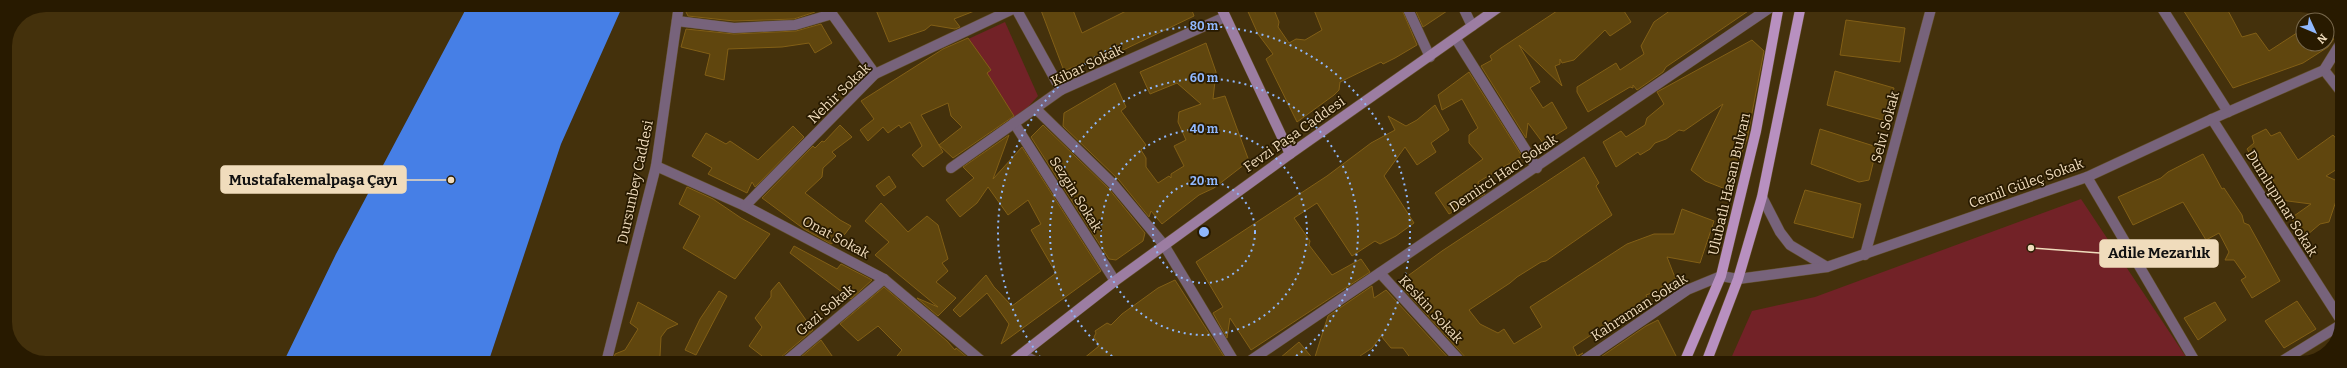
<svg xmlns="http://www.w3.org/2000/svg" width="2347" height="368" viewBox="0 0 2347 368" font-family="Bitter,serif">
	<style>
		.green { fill: #722227 }
		.water { fill: #467fe6 }
		.building { fill: #60460e; stroke: #825f16 }
		.lines { fill: none; stroke-linecap: round; stroke-linejoin: round }
		.minor-casing { stroke: #63502c; stroke-width: 11 }
		.secondary-casing { stroke: #63502c; stroke-width: 11 }
		.primary-casing { stroke: #63502c; stroke-width: 11 }
		.minor { stroke: #77637b; stroke-width: 10 }
		.secondary { stroke: #9c7da2; stroke-width: 10 }
		.primary { stroke: #b890c0; stroke-width: 10 }
		.ring { fill: none; stroke: #90b8fd; stroke-width: 2; stroke-dasharray: 2 4 }
		.labels { text-anchor: middle; stroke-width: 3.5; stroke-linejoin: round; paint-order: stroke }
		.street-label { font-size: 14px; fill: #f0dcbc; stroke: #281a00 }
		.centre { fill: #90b8fd; stroke: #281a00; stroke-width: 2 }
		.ring-label { font-size: 12px; text-anchor: middle; font-weight: bold; fill: #90b8fd; stroke: #281a00; stroke-width: 3.5; stroke-linejoin: round; paint-order: stroke }
		.leader { fill: none; stroke: #f0dcbc; stroke-width: 1.5 }
		.callout-dot { fill: #f0dcbc; stroke: #281a00; stroke-width: 1.5 }
		.callout { fill: #f0dcbc; stroke: #f0dcbc; stroke-width: 1.5 }
		.callout-label { font-size: 15px; text-anchor: middle; font-weight: bold; fill: #111 }
	</style>
	<rect width="100%" height="100%" fill="#44310c"/>
	<g class="green">
		<polygon points="1005,22 1038,96 1012,125 964,41"/>
		<polygon points="2081,199 2190,363 1729,363 1752,311 1815,297"/>
	</g>
	<polygon class="water" points="468,5 623,5 561,144 488,363 283,363 336,254"/>
	<g class="building">
		<polygon points="718,5 813,5 815,12 794,19 734,21 688,16 685,10 719,11"/>
		<polygon points="874,5 987,5 987,6 954,19 960,27 955,29 931,25 925,30 889,42"/>
		<polygon points="1039,5 1071,5 1082,33 1130,9 1128,5 1190,5 1194,16 1117,53 1105,57 1104,54 1064,71"/>
		<polygon points="1245,5 1272,5 1279,22 1278,27 1289,43 1296,39 1305,40 1322,30 1312,5 1400,5 1417,45 1395,58 1383,64 1381,62 1340,82 1339,90 1334,95 1297,122 1266,59 1273,54 1258,34"/>
		<polygon points="1413,5 1456,5 1423,27"/>
		<polygon points="1566,5 1627,5 1624,11 1631,22 1610,36 1605,30 1574,60 1562,63 1560,59 1560,64 1555,66 1562,86 1519,45 1540,82 1530,88 1543,108 1552,102 1567,128 1543,143 1528,123 1526,138 1481,66 1492,60 1490,56 1501,48"/>
		<polygon points="1678,5 1757,5 1666,67 1663,72 1637,90 1633,85 1633,88 1630,87 1588,112 1577,92 1577,87 1616,63 1620,70 1644,54 1641,46 1654,22"/>
		<polygon points="2180,5 2225,5 2242,37 2256,33 2269,51 2303,29 2303,44 2327,44 2327,20 2316,20 2324,14 2330,17 2338,33 2328,47 2303,63 2233,88"/>
		<polygon points="1846,20 1905,28 1900,62 1840,55"/>
		<polygon points="821,24 832,43 815,53 809,43 782,47 728,49 724,80 705,75 710,54 681,47 686,29 734,34 796,31"/>
		<polygon points="968,38 991,70 987,73 1014,116 953,158 939,145 962,127 951,116 948,103 921,115 943,152 923,167 912,155 922,146 910,122 901,128 899,125 888,133 883,127 868,141 860,130 874,119 861,101 943,49"/>
		<polygon points="1752,40 1764,51 1747,139 1728,190 1705,181 1691,170 1723,104 1684,131 1679,130 1666,139 1655,143 1650,149 1640,155 1638,152 1616,167 1603,142 1621,131 1626,137 1645,125 1647,118 1664,104 1657,92"/>
		<polygon points="1206,43 1216,72 1213,99 1225,96 1249,161 1214,188 1199,195 1162,224 1151,211 1149,217 1119,180 1063,126 1064,113 1115,83 1126,107 1121,111 1146,145 1141,150 1146,158 1146,167 1158,183 1169,176 1171,178 1171,174 1184,166 1174,146 1186,140 1178,122 1179,112 1201,104 1177,83 1150,94 1140,72"/>
		<polygon points="1835,71 1894,88 1886,121 1827,105"/>
		<polygon points="1469,72 1522,156 1478,182 1485,194 1449,214 1435,193 1483,159 1469,143 1469,135 1478,128 1462,99 1442,110 1438,95"/>
		<polygon points="1435,105 1449,130 1431,143 1436,152 1417,165 1405,147 1384,176 1414,223 1396,236 1380,244 1375,241 1352,256 1317,203 1294,218 1310,241 1309,245 1332,275 1361,259 1370,272 1251,350 1230,318 1227,338 1213,313 1223,307 1196,262 1327,176 1371,143 1395,130 1388,116 1406,126 1417,120"/>
		<polygon points="840,125 852,137 832,152 836,156 823,168 822,177 805,193 840,220 851,226 845,234 831,244 804,229 762,198 813,146 815,148 822,141 824,142"/>
		<polygon points="1043,125 1109,189 1145,233 1143,241 1116,260 1109,259 1031,137"/>
		<polygon points="793,126 804,137 755,187 752,182 747,193 708,174 712,168 692,156 706,133 726,144 730,141 758,160"/>
		<polygon points="1820,129 1877,147 1869,180 1859,182 1811,164"/>
		<polygon points="2266,129 2271,136 2280,132 2298,160 2333,135 2342,145 2342,166 2326,176 2342,183 2329,222 2320,224 2307,235 2302,235 2291,218 2311,204 2280,200 2271,185 2274,180 2260,171 2247,149 2254,143 2252,136"/>
		<polygon points="1009,135 993,179 1022,147 1101,271 1001,344 1009,324 987,293 960,317 953,310 986,275 994,287 1012,306 1056,273 1031,230 1041,224 1028,200 1008,215 988,187 977,203 960,217 946,200 974,178 963,167"/>
		<polygon points="2203,154 2222,189 2224,188 2242,215 2244,223 2249,225 2280,281 2252,298 2241,280 2246,277 2234,260 2225,260 2229,252 2219,233 2206,240 2183,202 2133,225 2118,197 2161,178 2168,172"/>
		<polygon points="1584,157 1599,183 1596,186 1612,215 1546,261 1541,262 1517,277 1510,283 1469,310 1480,324 1498,333 1504,329 1514,344 1542,327 1530,307 1627,244 1654,234 1674,234 1682,209 1714,221 1700,263 1667,257 1676,280 1662,286 1661,290 1646,295 1647,298 1573,347 1577,356 1583,353 1576,358 1574,363 1468,363 1467,359 1398,283 1442,251"/>
		<polygon points="889,176 896,187 884,196 876,186"/>
		<polygon points="687,187 713,199 741,218 770,234 735,279 683,248 700,216 679,204"/>
		<polygon points="1805,190 1861,204 1853,238 1794,223"/>
		<polygon points="881,203 908,232 927,216 938,225 948,259 942,263 948,271 936,282 956,298 938,316 917,298 938,307 875,255 889,242 865,221"/>
		<polygon points="794,246 837,269 841,264 872,280 851,299 790,253"/>
		<polygon points="1175,280 1225,358 1217,363 1078,363 1099,346 1094,337 1096,333 1095,331 1107,323 1111,325 1122,314 1158,288"/>
		<polygon points="779,282 813,330 780,358 778,363 753,363 762,356 749,346 762,327 755,318 771,297 771,291"/>
		<polygon points="1372,286 1374,298 1386,290 1453,363 1414,363 1403,348 1391,348 1381,336 1372,348 1360,356 1366,363 1274,363 1299,342 1314,360 1328,316"/>
		<polygon points="884,287 947,341 955,350 956,348 974,363 903,363 897,356 902,350 878,326 858,341 840,324"/>
		<polygon points="719,291 727,296 696,355 685,350 700,319"/>
		<polygon points="2297,301 2316,329 2284,348 2265,321"/>
		<polygon points="638,302 678,324 667,329 661,337 660,356 655,363 613,363 615,354 625,350 638,329 630,323"/>
		<polygon points="2215,302 2226,320 2198,340 2184,318"/>
		<polygon points="1658,320 1678,360 1678,363 1592,363 1646,326"/>
		<polygon points="821,340 837,363 794,363"/>
	</g>
	<g class="lines">
		<defs>
			<g id="minor">
				<polyline points="830,5 832,14 875,74"/>
				<polyline points="1014,5 1061,90"/>
				<polyline points="1406,5 1430,57"/>
				<polyline points="1462,5 1472,26"/>
				<polyline points="2160,5 2228,112"/>
				<polyline points="677,21 734,28 795,25 832,14"/>
				<polyline points="1456,39 1537,168"/>
				<polyline points="2324,70 2342,93"/>
				<polyline points="1036,109 1114,185 1164,245 1235,363"/>
				<polyline points="2212,119 2342,322"/>
				<polyline points="1014,123 1115,281"/>
				<polyline points="656,166 745,206 884,279 984,363"/>
				<polyline points="951,168 1061,90 1225,17"/>
				<polyline points="2087,177 2196,363"/>
				<polyline points="1762,197 1780,232 1790,245 1827,267"/>
				<polyline points="745,206 875,74 1015,8"/>
				<polyline points="1865,255 1932,5"/>
				<polyline points="1380,273 1462,363"/>
				<polyline points="1022,354 1038,363"/>
				<polyline points="606,363 656,166 679,5"/>
				<polyline points="784,363 884,279"/>
				<polyline points="1247,363 1774,5"/>
				<polyline points="1580,363 1687,290 1721,276 1738,279 1827,267 2087,177 2212,119 2324,70 2342,41"/>
				<polyline points="2279,363 2342,324"/>
			</g>
			<g id="secondary">
				<polyline points="1220,5 1290,154"/>
				<polyline points="1010,363 1115,281 1290,154 1502,5"/>
			</g>
			<g id="primary">
				<polyline points="1684,363 1721,276 1756,131 1779,5"/>
				<polyline points="1706,363 1738,279 1762,197 1801,5"/>
			</g>
		</defs>
		<use href="#minor" class="minor-casing"/>
		<use href="#secondary" class="secondary-casing"/>
		<use href="#primary" class="primary-casing"/>
		<use href="#minor" class="minor"/>
		<use href="#secondary" class="secondary"/>
		<use href="#primary" class="primary"/>
	</g>
	<g class="ring">
		<circle cx="1204" cy="232" r="51"/>
		<circle cx="1204" cy="232" r="103"/>
		<path d="M1122 363A154 154 0 1 1 1286 363"/>
		<path d="M1044 362A206 206 0 1 1 1364 362"/>
	</g>
	<g class="labels">
		<g class="street-label">
			<text transform="translate(1087 65) rotate(-26)" y="5">Kibar Sokak</text>
			<text transform="translate(839 93) rotate(-44)" y="5">Nehir Sokak</text>
			<text transform="translate(1885 127) rotate(-75)" y="5">Selvi Sokak</text>
			<text transform="translate(1294 134) rotate(-35)" y="5">Fevzi Paşa Caddesi</text>
			<text transform="translate(1503 173) rotate(-34)" y="5">Demirci Hacı Sokak</text>
			<text transform="translate(635 182) rotate(-78)" y="5">Dursunbey Caddesi</text>
			<text transform="translate(2026 183) rotate(-20)" y="5">Cemil Güleç Sokak</text>
			<text transform="translate(1729 184) rotate(-77)" y="5">Ulubatlı Hasan Bulvarı</text>
			<text transform="translate(1076 194) rotate(58)" y="5">Sezgin Sokak</text>
			<text transform="translate(2282 203) rotate(58)" y="5">Dumlupınar Sokak</text>
			<text transform="translate(836 237) rotate(28)" y="5">Onat Sokak</text>
			<text transform="translate(1639 307) rotate(-33)" y="5">Kahraman Sokak</text>
			<text transform="translate(1431 309) rotate(47)" y="5">Keskin Sokak</text>
			<text transform="translate(825 310) rotate(-40)" y="5">Gazi Sokak</text>
		</g>
	</g>
	<path d="M0 0H2347V368H0ZM46 12H2301A34 34 0 0 1 2335 46V322A34 34 0 0 1 2301 356H46A34 34 0 0 1 12 322V46A34 34 0 0 1 46 12Z" fill="#281a00" fill-rule="evenodd"/>
	<circle cx="1204" cy="232" r="6" class="centre"/>
	<g class="ring-label">
		<text x="1204" y="30">80 m</text>
		<text x="1204" y="82">60 m</text>
		<text x="1204" y="133">40 m</text>
		<text x="1204" y="185">20 m</text>
	</g>
	<path class="leader" d="M451 180L406 180M2031 248L2100 253"/>
	<g class="callout-dot">
		<circle cx="451" cy="180" r="4"/>
		<circle cx="2031" cy="248" r="4"/>
	</g>
	<g class="callout">
		<rect x="221" y="166" width="185" height="27" rx="4"/>
		<rect x="2100" y="240" width="118" height="27" rx="4"/>
	</g>
	<g class="callout-label">
		<text x="313" y="185">Mustafakemalpaşa Çayı</text>
		<text x="2159" y="258">Adile Mezarlık</text>
	</g>
	<g transform="translate(2315 32) rotate(134)"><circle r="19" fill="#281a00" stroke="#78684b"/>
	<path d="M0-3L7 15L0 10L-7 15Z" fill="#90b8fd"/>
	<text y="-6" font-size="11" font-weight="bold" text-anchor="middle" fill="#f0dcbc">N</text>
	</g>
</svg>
